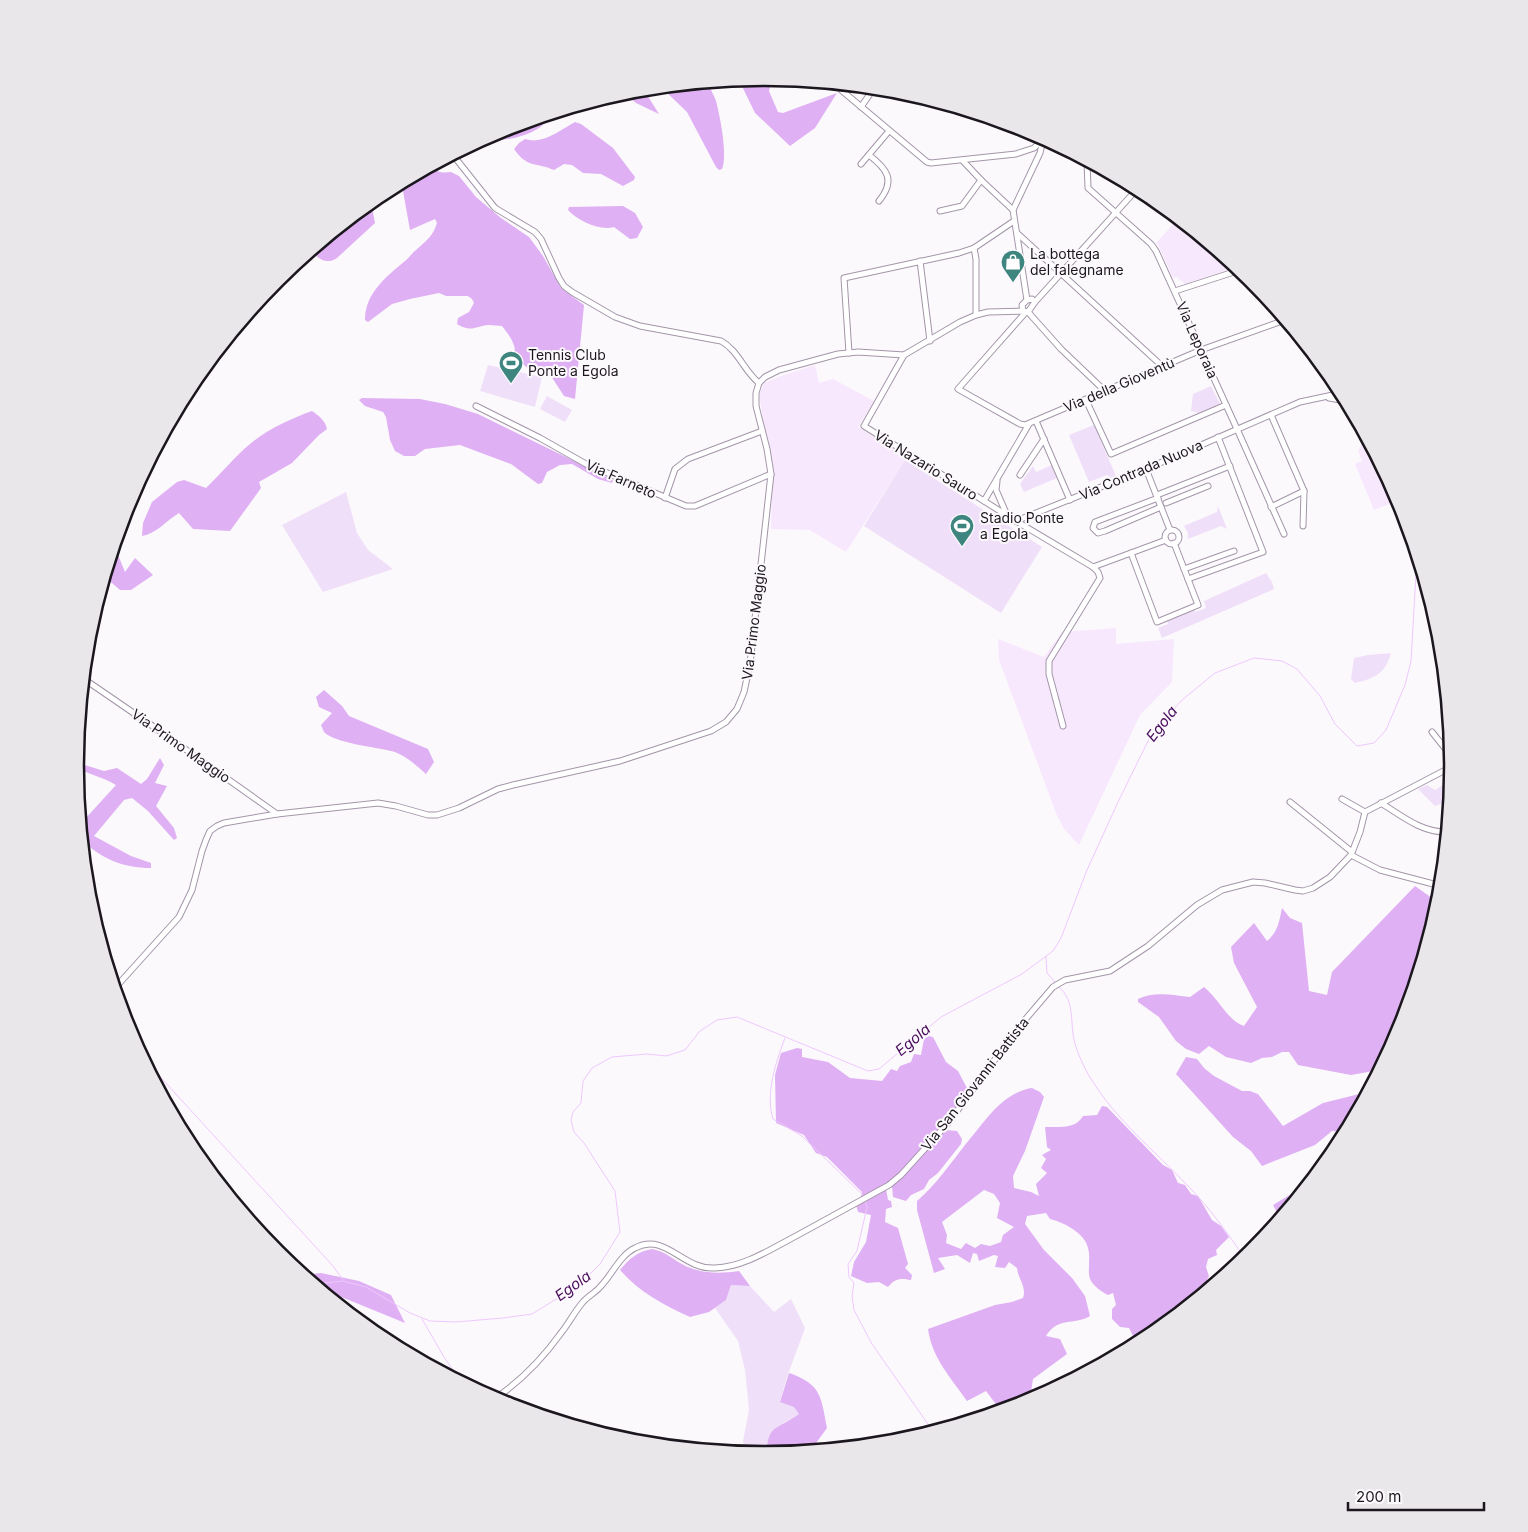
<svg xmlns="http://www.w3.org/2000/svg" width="1528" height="1532" viewBox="0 0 1528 1532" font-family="Inter,sans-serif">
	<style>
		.built { fill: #f7e8fd }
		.green { fill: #f0dff8 }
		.forest { fill: #dfb0f3; fill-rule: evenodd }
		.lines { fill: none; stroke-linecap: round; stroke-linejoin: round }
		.stream { stroke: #eec8fe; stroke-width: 1 }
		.minor-casing { stroke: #a396a8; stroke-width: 7 }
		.minor { stroke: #fff; stroke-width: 5 }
		.labels { text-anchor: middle; stroke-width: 4; stroke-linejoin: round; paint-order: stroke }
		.poi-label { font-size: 14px; fill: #1c171e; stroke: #fcf9fd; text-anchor: start }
		.street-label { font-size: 14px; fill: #1c171e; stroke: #fcf9fd }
		.water-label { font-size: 15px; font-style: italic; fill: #490d5c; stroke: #fcf9fd }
		.rim { fill: none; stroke: #1c171e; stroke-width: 2.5 }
	</style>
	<rect width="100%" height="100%" fill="#fcf9fd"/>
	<g class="built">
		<polygon points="1178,219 1198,235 1237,267 1185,284 1177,277 1173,278 1159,247 1156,243"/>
		<polygon points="815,365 819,383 833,379 874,401 858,427 907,457 846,552 810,530 771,529 773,470 759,396 764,383 781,376"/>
		<polygon points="1365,437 1399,500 1374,510 1355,464 1362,461 1358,451"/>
		<polygon points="1116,628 1116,644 1174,639 1172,682 1140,715 1079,845 1064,829 1056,813 999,660 998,639 1044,657 1062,632"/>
	</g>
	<g class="green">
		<polygon points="488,365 542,377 535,407 480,391"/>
		<polygon points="1211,386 1220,404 1199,413 1191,411 1193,394"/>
		<polygon points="547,396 572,410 565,422 540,409"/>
		<polygon points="1094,425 1116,476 1111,478 1107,475 1089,482 1069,435"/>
		<polygon points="905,460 1042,547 1001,613 864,526"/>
		<polygon points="1052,465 1057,478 1024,492 1020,484 1033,466 1036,472"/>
		<polygon points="346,492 357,533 368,550 393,569 323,592 282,525"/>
		<polygon points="1218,506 1227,529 1221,526 1188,539 1188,533 1184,526 1217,512"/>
		<polygon points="1266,573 1272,582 1274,589 1162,638 1158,628 1168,624 1167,621 1194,610 1195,612 1206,608 1204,601"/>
		<path d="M 1391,653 C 1385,674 1375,678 1355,683 L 1351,679 L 1354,658 L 1368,655 Z"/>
		<polygon points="1427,785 1435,790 1443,785 1443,803 1435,806 1418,789"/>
		<path d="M 731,1285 L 750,1286 L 774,1312 L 791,1299 L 805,1328 L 787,1377 L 780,1401 L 795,1407 L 799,1414 C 779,1428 766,1425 767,1455 L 745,1453 L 743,1441 L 749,1410 L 745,1370 L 738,1341 L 715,1308 L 726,1300 Z"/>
	</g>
	<g class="forest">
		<polygon points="764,77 772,78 769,91 778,112 783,113 837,93 815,128 790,146 755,113 739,80"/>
		<path d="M 708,83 C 710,89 714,95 716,101 C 720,116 728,156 722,169 L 719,170 L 716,167 L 687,112 L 661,87 Z"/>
		<polygon points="641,89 649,98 659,114 636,103 623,92"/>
		<path d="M 551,114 C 545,131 515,140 498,140 L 504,128 Z"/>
		<path d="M 575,122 L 581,124 L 613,148 L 635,177 L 634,180 L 623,186 L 601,174 L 583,173 L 572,165 L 564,164 L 554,170 C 536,162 528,169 514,149 L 519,143 L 525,139 C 543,145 560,130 575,122 Z"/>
		<path d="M 432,166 C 436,173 444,173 451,172 L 459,176 L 476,197 L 501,218 L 529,237 L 543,256 L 561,288 L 584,305 L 575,399 L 564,396 L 551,376 L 529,369 L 519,361 L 512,361 L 510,355 L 515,350 C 514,341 508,334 502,326 C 498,326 493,325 489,325 C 475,326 472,333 457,324 L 458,318 L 469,312 L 474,303 L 472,299 L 468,296 L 446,296 L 439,293 L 410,299 L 392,304 L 368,322 L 365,320 C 365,293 386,277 405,261 C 409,258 412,253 416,250 C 426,241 433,236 437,223 L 435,219 L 410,230 L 403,191 L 397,184 Z"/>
		<path d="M 371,202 L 375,223 L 337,258 C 326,265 320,259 311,252 Z"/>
		<path d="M 623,206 L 635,213 L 643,227 L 637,238 L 630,239 L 614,227 C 600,231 578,221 568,210 L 569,207 Z"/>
		<polygon points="362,398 420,399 445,404 478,414 613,480 612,483 598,479 572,464 560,465 547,472 542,483 538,484 511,464 460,445 425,449 415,456 404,456 395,451 390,440 386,417 383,412 365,406 359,400"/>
		<path d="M 312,411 C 319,416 325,420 327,429 L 319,435 L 292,463 L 259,482 L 261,488 L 230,531 L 193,529 L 179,513 C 167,520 156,534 142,536 L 143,523 L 152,502 L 177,482 L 184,480 L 206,488 C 221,474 234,457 250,444 C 268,429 290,419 312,411 Z"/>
		<polygon points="114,545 125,572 135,558 153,575 131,590 120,590 105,577"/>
		<path d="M 324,690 L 342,706 L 349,716 L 428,749 L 434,762 L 426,774 C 416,765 404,754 391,751 C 376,747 334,743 324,732 C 323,730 322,727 321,725 L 332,713 L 319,707 L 316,697 Z"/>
		<path d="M 160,758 L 164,765 L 155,783 L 167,786 L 156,806 L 174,828 L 177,838 L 174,840 L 148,811 L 132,798 L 124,800 L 94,836 L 131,856 L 151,863 L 151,868 C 123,868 102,859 82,840 L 80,816 L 85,819 L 116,785 C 103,777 88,774 75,767 L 75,762 L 104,771 L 117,768 L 141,784 L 147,779 Z"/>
		<path d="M 1415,886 L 1439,903 L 1400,1030 L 1379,1070 L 1351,1075 L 1298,1065 L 1289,1052 L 1282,1052 L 1272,1057 L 1262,1058 L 1251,1063 L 1226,1057 L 1209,1046 L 1199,1054 L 1186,1049 L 1176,1041 L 1159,1017 L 1138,1002 L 1138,999 C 1154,991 1173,995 1190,997 L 1204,987 C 1219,999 1227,1020 1244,1026 L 1257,1007 L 1234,963 L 1231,947 L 1254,923 L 1267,941 C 1278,932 1279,922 1282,908 L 1290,918 L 1302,923 L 1309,991 L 1327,995 L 1332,972 Z"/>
		<path d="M 928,1036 L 933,1037 L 946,1062 L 958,1071 L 968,1090 C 960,1104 948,1114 945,1130 L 957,1131 L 962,1139 L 961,1144 L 938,1173 L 929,1180 L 924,1189 L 911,1195 L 906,1201 L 893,1197 L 892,1186 L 886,1189 L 888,1200 L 891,1201 L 892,1207 L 886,1209 L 885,1222 L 898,1228 L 908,1264 L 905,1268 L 912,1275 L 911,1280 C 901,1278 895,1278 888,1287 L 879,1282 L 867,1283 L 851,1276 L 854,1262 L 866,1242 L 871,1215 L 858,1212 L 855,1201 L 861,1197 L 862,1192 L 827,1157 L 816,1153 L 804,1135 L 776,1123 L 775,1075 L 781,1053 L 797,1048 L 802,1049 L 802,1057 L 828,1062 L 850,1078 L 882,1081 L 891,1069 L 897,1071 L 900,1066 L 911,1062 L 914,1054 L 921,1055 L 924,1039 Z"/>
		<polygon points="1186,1057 1197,1059 1204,1068 1214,1076 1242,1091 1250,1091 1258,1094 1283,1126 1323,1103 1367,1092 1344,1135 1342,1132 1332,1131 1315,1145 1262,1166 1251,1151 1233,1137 1176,1074"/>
		<path d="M 1032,1088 L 1040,1092 L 1044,1097 L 1025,1151 L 1013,1176 L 1014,1188 L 1031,1192 L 1039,1196 L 1036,1184 L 1047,1173 L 1041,1168 L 1046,1159 L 1042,1155 L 1051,1150 L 1047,1147 L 1045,1127 C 1059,1127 1076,1129 1083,1116 L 1097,1115 L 1102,1106 L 1107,1107 L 1163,1165 L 1172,1170 L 1178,1183 L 1185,1185 L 1191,1194 L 1198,1196 L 1212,1220 L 1221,1226 L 1229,1237 L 1216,1250 L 1217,1255 L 1208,1259 L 1206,1267 L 1209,1276 L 1207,1280 L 1212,1285 L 1147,1339 L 1137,1344 L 1129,1328 L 1120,1327 L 1112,1319 L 1112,1309 L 1116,1305 L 1113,1293 L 1108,1295 C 1102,1292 1093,1286 1090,1279 C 1087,1271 1091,1258 1088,1248 C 1085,1233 1063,1222 1050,1219 L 1046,1213 L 1027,1216 L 1025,1224 L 1044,1250 L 1072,1278 L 1085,1296 L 1090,1316 C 1073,1326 1059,1316 1046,1336 L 1060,1339 L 1067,1354 L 1033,1379 L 1031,1392 L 1026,1403 L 1001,1411 L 986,1391 L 967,1401 C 951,1378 932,1358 928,1329 L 995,1305 L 1012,1302 L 1023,1298 C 1027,1287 1018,1279 1017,1268 L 1009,1262 L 1005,1268 L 995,1267 L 998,1256 L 994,1255 L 979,1261 L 977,1254 L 973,1253 L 970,1263 L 957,1255 L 938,1258 L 945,1269 L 934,1273 L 917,1210 L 917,1201 C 935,1186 950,1164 965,1145 C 984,1123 1001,1093 1032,1088 ZM 984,1190 L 994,1194 L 1000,1203 L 997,1218 L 1014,1227 L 1003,1235 L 1001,1242 L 990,1246 L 981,1244 L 975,1248 L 966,1243 L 961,1249 L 946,1243 L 947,1235 L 942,1222 Z"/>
		<polygon points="1308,1184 1280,1218 1273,1205"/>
		<path d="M 652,1249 C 664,1251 670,1257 680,1263 C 699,1274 718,1274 739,1271 L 750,1286 L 731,1285 L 726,1300 L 709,1312 L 690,1317 C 664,1305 639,1292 620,1270 C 630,1258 637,1252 652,1249 Z"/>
		<polygon points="321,1273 359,1281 391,1295 405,1323 339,1296 333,1300 303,1275"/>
		<path d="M 789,1373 C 821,1384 821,1396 827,1428 L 811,1450 L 767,1455 C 766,1424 779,1429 799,1414 L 794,1407 L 780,1402 Z"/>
	</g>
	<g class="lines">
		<g class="stream">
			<polyline points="1046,957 1047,973 1055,982"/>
			<path d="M 1059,987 C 1075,1001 1070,1021 1074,1040 C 1077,1052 1084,1068 1091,1079 C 1116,1120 1155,1151 1188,1186 C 1210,1208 1227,1233 1245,1258"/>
			<path d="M 785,1038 C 776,1062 765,1093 773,1119 L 802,1136 L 864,1196"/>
			<polyline points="143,1058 333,1266 343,1280"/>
			<polyline points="865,1200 867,1207 857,1251 848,1264 849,1277 854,1283 852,1296 854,1310 872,1344 930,1427 935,1431"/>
			<polyline points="315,1284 343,1281 366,1287 410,1313 430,1321 456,1322 503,1318 532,1314 579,1285 600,1264 620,1232 615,1191 584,1143 574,1132 571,1120 573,1112 581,1103 583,1081 592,1068 612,1057 647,1054 666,1056 685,1050 700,1031 717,1020 737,1017 851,1064 868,1071 879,1069 941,1017 1022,974 1053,951 1061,938 1087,870 1118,802 1152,733 1182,700 1215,673 1254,658 1282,661 1297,669 1320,696 1335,724 1357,746 1374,743 1386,730 1405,685 1411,661 1417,557"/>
			<polyline points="422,1319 444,1357 461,1382"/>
		</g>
		<defs>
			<g id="minor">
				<polyline points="834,84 927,162 931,163 1016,154 1034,148 1040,142 1040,136"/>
				<polyline points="861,107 874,88"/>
				<path d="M 453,155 L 495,208 L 535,232 L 541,239 L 559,278 L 564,286 L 572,292 L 615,317 L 640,326 L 721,341 C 738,350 744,371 759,383"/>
				<path d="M 869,155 C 887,169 896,180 879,201"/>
				<polyline points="963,161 981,180 1013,210"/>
				<polyline points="1087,161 1088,188 1151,244 1156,251 1237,429 1284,534"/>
				<polyline points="861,164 889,131"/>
				<polyline points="940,211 962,206 981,180"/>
				<polyline points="1017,233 1162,366"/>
				<polyline points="974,248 976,259 976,315"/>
				<polyline points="920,261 930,341"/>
				<polyline points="1175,291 1240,270"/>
				<polyline points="1027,300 1013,210 1040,153 1043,140"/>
				<polyline points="1035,302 1138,188"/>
				<polyline points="1023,311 1022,305 1027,300 1032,299 1035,302 1028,312"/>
				<polyline points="1026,312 958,389 1020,424 1025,425 1201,350 1285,320"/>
				<polyline points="1028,312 1061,349 1105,391"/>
				<polyline points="849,353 844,278 959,253 974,248 1014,221"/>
				<polyline points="904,355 864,426 1016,521 1093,567 1098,572 1100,578 1049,661 1049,674 1063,726"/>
				<polyline points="1329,398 1346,401"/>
				<polyline points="1086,400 1111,454 1226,405"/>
				<polyline points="476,406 540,438 586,464 686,506 695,506 771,474"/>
				<polyline points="1271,415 1304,491 1271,507"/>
				<polyline points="1036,421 1070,500"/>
				<polyline points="1146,469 1170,530"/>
				<polyline points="1020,475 1044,439"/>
				<polyline points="997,481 996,490 1007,515"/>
				<polyline points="1157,495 1230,466"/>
				<polyline points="665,498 675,469 688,459 762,431"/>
				<polyline points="1158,498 1095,522 1093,528 1098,533 1105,531 1161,507"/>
				<polyline points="984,501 1029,424"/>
				<polyline points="1166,503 1208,486"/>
				<polyline points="1016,521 1146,469 1300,402 1342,393"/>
				<polyline points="1303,526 1304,491"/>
				<circle cx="1172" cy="537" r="7"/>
				<polyline points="1131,553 1157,622 1198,605 1174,543"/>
				<polyline points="1093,567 1166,540"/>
				<polyline points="1184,569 1234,551"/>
				<polyline points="1188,579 1263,552 1218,437"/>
				<polyline points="91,624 96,620 98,614 95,609"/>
				<polyline points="84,679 154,727 277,814"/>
				<polyline points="1432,732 1452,757"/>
				<polyline points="1342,799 1365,812"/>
				<polyline points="1290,802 1352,852"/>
				<path d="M 1381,803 C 1402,816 1421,832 1446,832"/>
				<polyline points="1351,855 1380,870 1441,886"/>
				<polyline points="115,988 179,917 192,890 202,851 206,840 210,831 217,826 224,823 277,814 378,803 396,806 428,815 437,815 459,808 498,789 513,785 620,761 711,731 726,722 737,709 744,692 750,664 771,474 767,449 756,406 756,393 759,383 765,377 779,370 838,354 858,352 904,355 960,322 976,315 988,312 1023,311 1028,312"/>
				<path d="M 494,1399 C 520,1382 543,1358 561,1333 C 569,1323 575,1311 583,1302 C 588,1296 595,1293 600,1287 C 612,1275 620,1255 635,1248 C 666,1232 682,1270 715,1268 C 744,1267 771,1249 796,1236 C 827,1219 858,1202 889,1185 L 901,1175 L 949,1122 L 1018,1028 L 1053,987 L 1065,980 L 1110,971 L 1148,946 L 1197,905 L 1222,890 L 1253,882 L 1265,883 L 1295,890 L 1303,891 L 1313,888 L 1330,877 L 1351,855 L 1360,832 L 1365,812 L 1453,766"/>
			</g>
		</defs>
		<use href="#minor" class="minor-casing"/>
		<use href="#minor" class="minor"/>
	</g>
	<defs>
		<symbol id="shop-pin" viewBox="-11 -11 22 30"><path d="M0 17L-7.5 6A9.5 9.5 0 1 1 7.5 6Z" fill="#3e8580" stroke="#fcf9fd"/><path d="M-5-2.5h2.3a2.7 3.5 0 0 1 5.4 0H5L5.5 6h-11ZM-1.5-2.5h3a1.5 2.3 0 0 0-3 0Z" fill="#fff"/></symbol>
		<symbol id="stadium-pin" viewBox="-11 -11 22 30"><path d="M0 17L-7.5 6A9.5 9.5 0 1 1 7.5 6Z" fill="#3e8580" stroke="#fcf9fd"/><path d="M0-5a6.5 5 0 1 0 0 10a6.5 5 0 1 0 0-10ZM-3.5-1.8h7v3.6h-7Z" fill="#fff"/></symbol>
	</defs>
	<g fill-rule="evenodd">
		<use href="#shop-pin" x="999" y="248" width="28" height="38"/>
		<use href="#stadium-pin" x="497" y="349" width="28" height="38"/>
		<use href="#stadium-pin" x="948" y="512" width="28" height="38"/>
	</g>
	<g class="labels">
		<g class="poi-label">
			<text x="1030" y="259">La bottega<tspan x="1030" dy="16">del falegname</tspan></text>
			<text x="528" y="360">Tennis Club<tspan x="528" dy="16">Ponte a Egola</tspan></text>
			<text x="980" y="523">Stadio Ponte<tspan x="980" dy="16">a Egola</tspan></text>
		</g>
		<g class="street-label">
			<text transform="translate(1197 340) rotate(66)" y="5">Via Leporaia</text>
			<text transform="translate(1119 385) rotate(-23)" y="5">Via della Gioventù</text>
			<text transform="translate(926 465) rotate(32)" y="5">Via Nazario Sauro</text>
			<text transform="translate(1141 470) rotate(-23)" y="5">Via Contrada Nuova</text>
			<text transform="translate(621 479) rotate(24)" y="5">Via Farneto</text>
			<text transform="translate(754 622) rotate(-83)" y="5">Via Primo Maggio</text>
			<text transform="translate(181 746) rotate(35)" y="5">Via Primo Maggio</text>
			<text transform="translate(975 1084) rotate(-52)" y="5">Via San Giovanni Battista</text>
		</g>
		<g class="water-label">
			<text transform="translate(1162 724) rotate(-52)" y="5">Egola</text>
			<text transform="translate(913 1040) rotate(-40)" y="5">Egola</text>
			<text transform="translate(573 1286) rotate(-36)" y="5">Egola</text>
		</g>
	</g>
	<path d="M0 0H1528V1532H0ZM84 766a680 680 0 1 1 1360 0a680 680 0 1 1-1360 0Z" fill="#eae7eb" fill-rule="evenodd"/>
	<path class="rim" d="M84 766a680 680 0 1 1 1360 0a680 680 0 1 1-1360 0Z"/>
	<path d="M1348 1502v8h136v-8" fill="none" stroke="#1c171e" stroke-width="2.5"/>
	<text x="1356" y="1502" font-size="15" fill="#1c171e" stroke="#fcf9fd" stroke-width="4" paint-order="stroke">200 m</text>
</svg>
